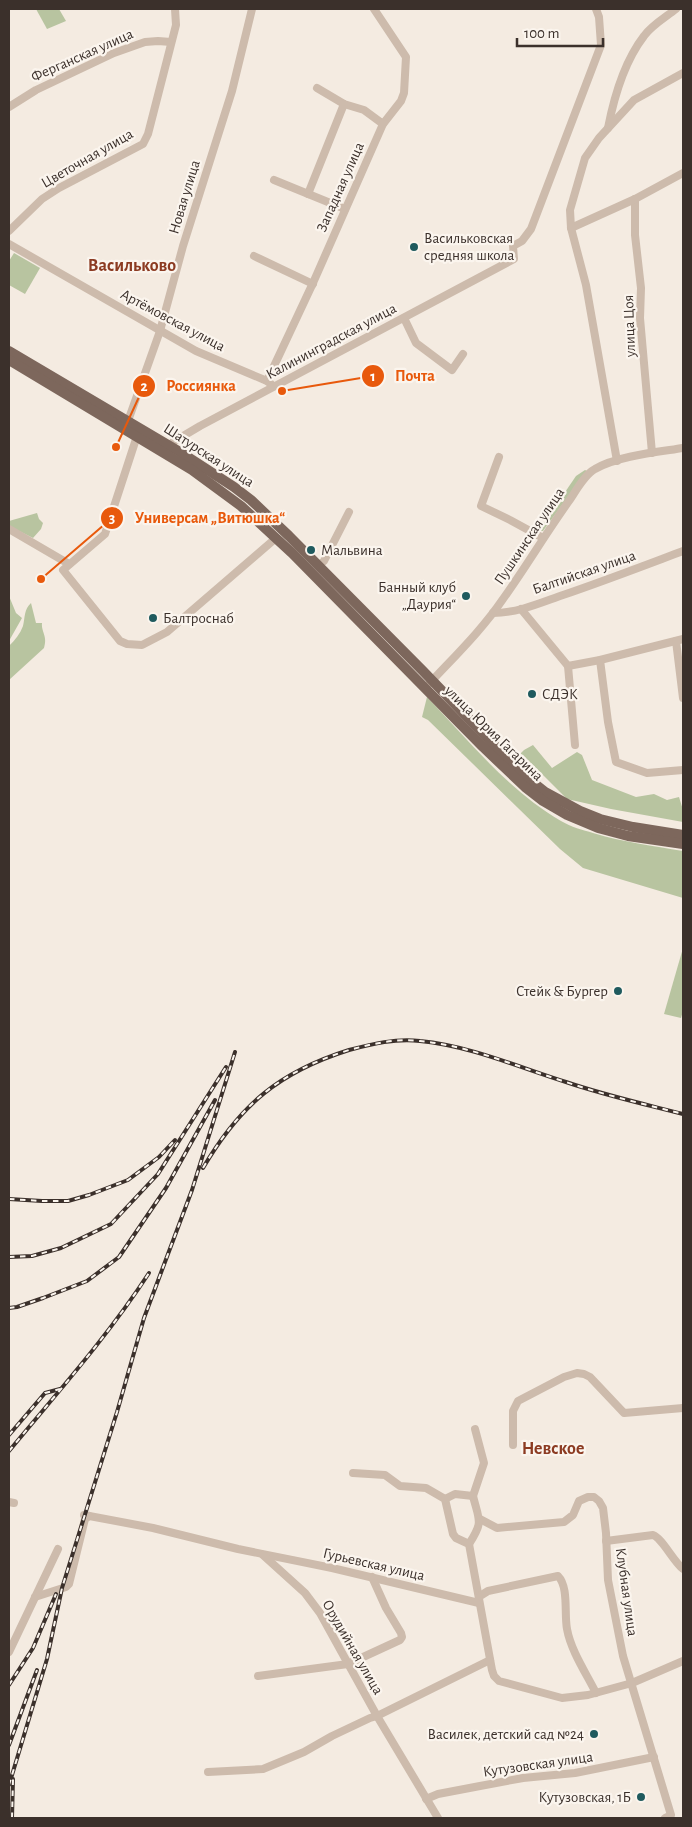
<svg xmlns="http://www.w3.org/2000/svg" width="692" height="1827" viewBox="0 0 692 1827" font-family="'Alegreya Sans',sans-serif">
	<style>
		.green { fill: #b8c4a0 }
		.lines { fill: none; stroke-linecap: round; stroke-linejoin: round }
		.minor { stroke: #cdbbac; stroke-width: 8 }
		.major { stroke: #7d675c; stroke-width: 10 }
		.rail-casing { stroke: #3b302b; stroke-width: 4 }
		.rail { stroke: #fbf5ee; stroke-width: 2; stroke-dasharray: 5.5; stroke-linecap: butt }
		.poi-dot { fill: #1f5a5e; stroke: #fbf5ee; stroke-width: 2 }
		.labels { text-anchor: middle; stroke-width: 4.5; stroke-linejoin: round; paint-order: stroke }
		.street-label { font-size: 15px; fill: #3b302b; stroke: #fbf5ee }
		.poi-label { font-size: 15px; fill: #3b302b; stroke: #fbf5ee; text-anchor: start }
		.quarter-label { font-size: 18px; font-weight: bold; fill: #8c3b22; stroke: #fbf5ee }
		.leader { fill: none; stroke: #e8590c; stroke-width: 2 }
		.callout-dot { fill: #e8590c; stroke: #fbf5ee; stroke-width: 2 }
		.mark-label { font-size: 15px; text-anchor: middle; font-weight: bold; fill: #fff }
		.callout-label { font-size: 16px; text-anchor: middle; font-weight: bold; fill: #e8590c; stroke: #fbf5ee; stroke-width: 4.5; stroke-linejoin: round; paint-order: stroke }
	</style>
	<rect width="100%" height="100%" fill="#f4ebe1"/>
	<g class="green">
		<polygon points="36,9 59,9 66,21 47,29"/>
		<polygon points="14,253 40,268 25,294 9,285 9,261"/>
		<polygon points="585,470 587,471 543,531 541,531 540,529 576,476"/>
		<polygon points="37,513 39,519 43,523 41,529 33,538 9,526 9,521"/>
		<polygon points="9,596 16,613 22,618 9,641"/>
		<path d="M 31,603 L 36,623 L 42,623 C 41,632 48,636 44,648 L 9,680 L 9,646 C 15,640 20,634 23,626 C 25,618 24,609 31,603 Z"/>
		<path d="M 427,697 C 468,740 509,791 561,821 C 571,827 583,830 593,833 C 623,842 653,846 683,851 L 683,898 L 583,868 L 560,849 L 428,720 L 422,717 Z"/>
		<polygon points="533,745 552,768 577,752 582,755 592,780 636,797 654,794 667,800 679,797 683,810 683,822 611,809 567,799 523,755 520,754 524,750"/>
		<polygon points="683,948 683,1011 681,1018 664,1014"/>
	</g>
	<g class="lines">
		<g class="minor">
			<polyline points="317,88 344,104 364,110 383,124"/>
			<polyline points="9,107 36,90 114,53 145,42 158,41 171,42"/>
			<path d="M 608,128 C 614,97 624,62 644,36 C 652,25 666,17 676,9"/>
			<polyline points="274,180 345,209"/>
			<polyline points="308,194 344,104"/>
			<polyline points="635,199 635,235 641,288 640,318 652,453"/>
			<polyline points="571,228 635,199 683,173"/>
			<polyline points="9,231 42,199 59,188 143,144 148,134 176,25 175,9"/>
			<polyline points="9,244 196,351 267,381 271,384"/>
			<polyline points="254,256 313,284"/>
			<polyline points="404,318 416,343 452,370 463,354"/>
			<polyline points="267,381 313,283 383,124 401,101 404,93 406,57 374,9"/>
			<polyline points="128,421 160,331 183,246 232,91 252,9"/>
			<polyline points="137,436 105,534 63,570 120,641 127,644 142,645 167,632 276,538"/>
			<polyline points="166,449 173,442 200,426 514,259 513,246 522,241 531,229 601,45 599,17 596,9"/>
			<polyline points="499,457 481,506 510,520 543,538"/>
			<polyline points="617,461 586,285 571,228 570,210 585,158 599,138 634,100 683,73"/>
			<polyline points="9,529 69,564"/>
			<polyline points="318,566 324,561 349,512"/>
			<polyline points="521,609 568,666 600,660 683,639"/>
			<path d="M 493,613 C 518,613 540,603 563,595 C 604,581 643,566 683,551"/>
			<polyline points="676,641 683,698"/>
			<polyline points="600,660 608,722 616,762 647,773 683,770"/>
			<polyline points="568,666 575,745"/>
			<path d="M 429,684 C 454,657 482,630 503,599 C 526,567 546,533 569,501 C 576,491 584,475 595,469 C 617,456 658,452 683,448"/>
			<polyline points="513,1445 513,1411 518,1401 564,1377 577,1373 584,1374 590,1377 624,1413 683,1408"/>
			<polyline points="353,1473 385,1475 400,1486 426,1488 445,1499 453,1534 456,1538 469,1544 492,1670 494,1676 499,1681 562,1698 588,1695 632,1683 683,1661"/>
			<polyline points="445,1499 455,1494 473,1496 484,1463 475,1429"/>
			<polyline points="9,1502 14,1503"/>
			<polyline points="84,1515 153,1528 238,1549 332,1568 479,1603"/>
			<polyline points="480,1519 497,1528 564,1522 573,1515 579,1501 588,1497 594,1497 599,1501 603,1508 606,1533 608,1580 623,1656 671,1815 665,1818"/>
			<path d="M 606,1541 L 653,1535 C 662,1538 673,1561 683,1569"/>
			<path d="M 469,1544 C 484,1521 479,1521 473,1496"/>
			<polyline points="263,1555 305,1593 320,1613 377,1716 438,1818"/>
			<path d="M 480,1596 L 488,1591 L 558,1576 C 569,1587 564,1614 567,1629 C 571,1651 586,1673 596,1693"/>
			<polyline points="35,1597 66,1587 69,1584 85,1519 89,1516"/>
			<polyline points="9,1652 58,1549"/>
			<polyline points="258,1676 348,1664 400,1640 402,1637 401,1633 386,1608 372,1577"/>
			<polyline points="208,1772 263,1769 304,1752 332,1736 370,1718 377,1716 490,1660"/>
			<polyline points="426,1799 438,1794 480,1786 523,1778 575,1773 654,1757"/>
		</g>
		<g class="major">
			<polyline points="9,351 180,452 234,487 251,500 289,536 423,671 521,773 545,792 580,811 600,819 633,827 683,835"/>
			<polyline points="9,360 192,470 241,506 292,553 483,747 525,787 543,801 567,815 598,828 628,836 683,844"/>
		</g>
		<defs>
			<g id="rail">
				<path d="M 203,1168 C 240,1105 279,1072 349,1050 C 372,1044 396,1038 420,1041 C 471,1046 518,1067 566,1082 C 604,1095 644,1104 683,1114"/>
				<polyline points="9,1199 42,1201 68,1201 89,1195 128,1180 159,1157 175,1140"/>
				<polyline points="9,1257 32,1256 61,1248 111,1224 158,1174 226,1067"/>
				<polyline points="9,1308 17,1307 43,1298 87,1281 119,1257 166,1188 215,1100"/>
				<polyline points="9,1435 45,1393 60,1389"/>
				<path d="M 9,1451 C 57,1393 108,1336 149,1273"/>
				<polyline points="9,1685 33,1648 56,1594"/>
				<polyline points="9,1745 37,1670"/>
				<polyline points="9,1785 47,1659 62,1588 117,1412 144,1318 192,1190 235,1052"/>
				<polyline points="12,1818 13,1779"/>
			</g>
		</defs>
		<use href="#rail" class="rail-casing"/>
		<use href="#rail" class="rail"/>
	</g>
	<g class="poi-dot">
		<circle cx="414" cy="247" r="5"/>
		<circle cx="311" cy="550" r="5"/>
		<circle cx="466" cy="596" r="5"/>
		<circle cx="153" cy="618" r="5"/>
		<circle cx="532" cy="694" r="5"/>
		<circle cx="618" cy="991" r="5"/>
		<circle cx="594" cy="1734" r="5"/>
		<circle cx="641" cy="1797" r="5"/>
	</g>
	<g class="labels">
		<g class="street-label">
			<text transform="translate(82 55) rotate(-24)" y="5">Ферганская улица</text>
			<text transform="translate(87 158) rotate(-30)" y="5">Цветочная улица</text>
			<text transform="translate(340 187) rotate(-66)" y="5">Западная улица</text>
			<text transform="translate(184 197) rotate(-73)" y="5">Новая улица</text>
			<text transform="translate(173 320) rotate(28)" y="5">Артёмовская улица</text>
			<text transform="translate(629 326) rotate(-92)" y="5">улица Цоя</text>
			<text transform="translate(331 341) rotate(-28)" y="5">Калининградская улица</text>
			<text transform="translate(209 455) rotate(33)" y="5">Шатурская улица</text>
			<text transform="translate(529 536) rotate(-56)" y="5">Пушкинская улица</text>
			<text transform="translate(584 572) rotate(-19)" y="5">Балтийская улица</text>
			<text transform="translate(494 733) rotate(44)" y="5">улица Юрия Гагарина</text>
			<text transform="translate(374 1564) rotate(13)" y="5">Гурьевская улица</text>
			<text transform="translate(627 1592) rotate(82)" y="5">Клубная улица</text>
			<text transform="translate(353 1647) rotate(60)" y="5">Орудийная улица</text>
			<text transform="translate(538 1764) rotate(-8)" y="5">Кутузовская улица</text>
		</g>
		<g class="poi-label">
			<text x="424" y="243">Васильковская<tspan x="424" dy="17">средняя школа</tspan></text>
			<text x="321" y="555">Мальвина</text>
			<text x="456" y="592" text-anchor="end">Банный клуб<tspan x="456" dy="17">„Даурия“</tspan></text>
			<text x="163" y="623">Балтроснаб</text>
			<text x="542" y="699">СДЭК</text>
			<text x="608" y="996" text-anchor="end">Стейк &amp; Бургер</text>
			<text x="584" y="1739" text-anchor="end">Василек, детский сад №24</text>
			<text x="631" y="1802" text-anchor="end">Кутузовская, 1Б</text>
		</g>
		<g class="quarter-label">
			<text x="132" y="271">Васильково</text>
			<text x="553" y="1454">Невское</text>
		</g>
	</g>
	<path class="leader" d="M282 391L373 376M116 447L144 386M41 579L112 518"/>
	<g class="callout-dot">
		<circle cx="282" cy="391" r="5"/>
		<circle cx="116" cy="447" r="5"/>
		<circle cx="41" cy="579" r="5"/>
		<circle cx="373" cy="376" r="12"/>
		<circle cx="144" cy="386" r="12"/>
		<circle cx="112" cy="518" r="12"/>
	</g>
	<g class="mark-label">
		<text x="373" y="381">1</text>
		<text x="144" y="391">2</text>
		<text x="112" y="523">3</text>
	</g>
	<g class="callout-label">
		<text x="415" y="381">Почта</text>
		<text x="201" y="391">Россиянка</text>
		<text x="210" y="523">Универсам „Витюшка“</text>
	</g>
	<rect width="692" height="1827" fill="none" stroke="#3b302b" stroke-width="20"/>
	<path d="M517 38v8h86v-8" fill="none" stroke="#3b302b" stroke-width="2.5"/>
	<text x="524" y="38" font-size="15" fill="#3b302b" stroke="#fbf5ee" stroke-width="4" paint-order="stroke">100 m</text>
</svg>
